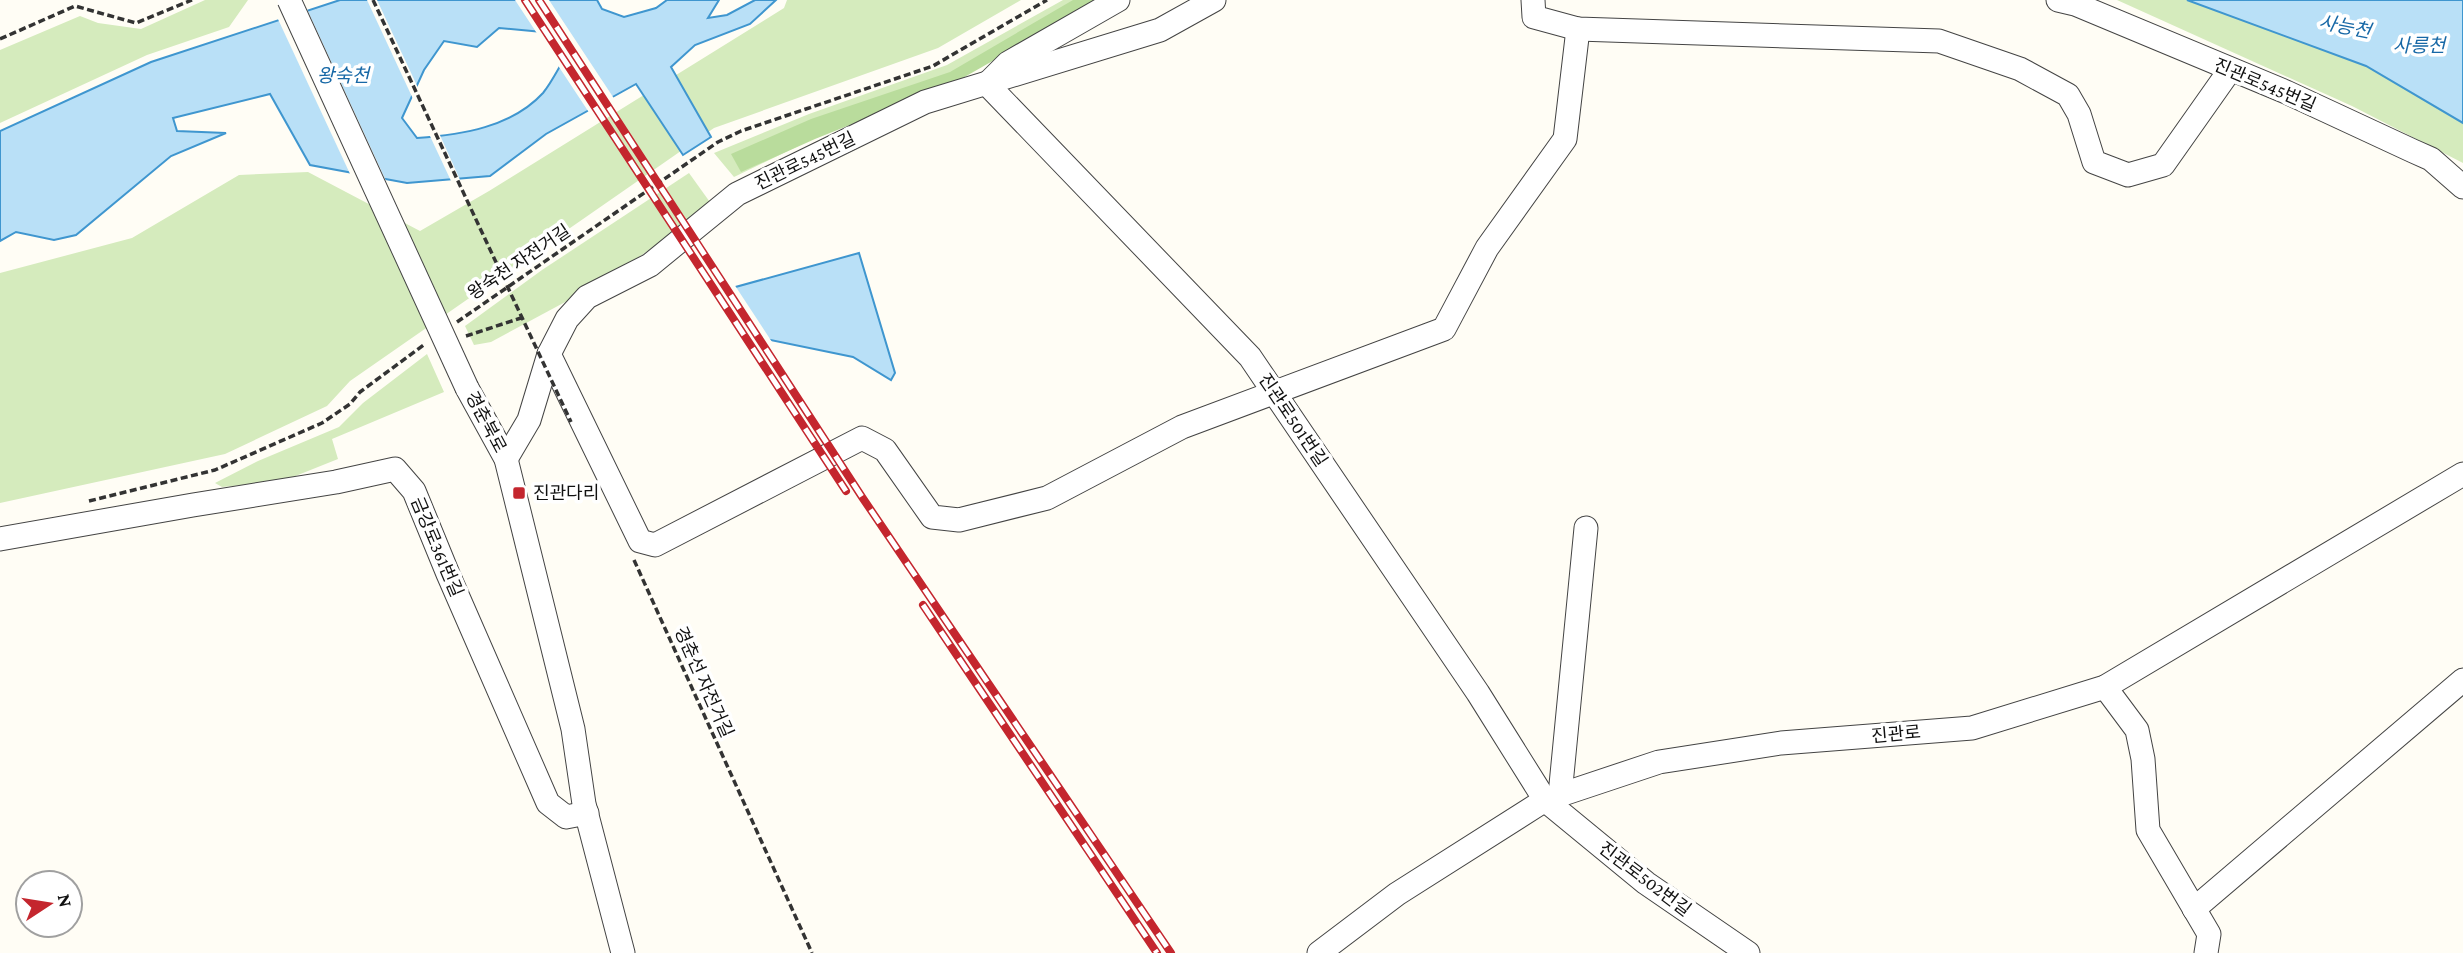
<svg xmlns="http://www.w3.org/2000/svg" width="2463" height="953" viewBox="0 0 2463 953" font-family="'Crimson Pro','Noto Sans KR',serif">
	<style>
		.green { fill: #d5ebbd }
		.forest { fill: #b9dc9c }
		.water { fill: #b9e0f7; stroke: #3f96cf; stroke-width: 2; fill-rule: evenodd }
		.pier { fill: #fffdf5 }
		.lines { fill: none; stroke-linecap: round; stroke-linejoin: round }
		.minor-casing { stroke: #444; stroke-width: 25 }
		.path { stroke: #333; stroke-width: 3.5; stroke-dasharray: 7 3.5; stroke-linecap: butt }
		.minor { stroke: #fff; stroke-width: 23 }
		.rail-casing { stroke: #c4262e; stroke-width: 8 }
		.rail { stroke: #fff; stroke-width: 5; stroke-dasharray: 16; stroke-linecap: butt }
		.minor-bridge-casing { stroke: #444; stroke-width: 25; stroke-linecap: butt }
		.path-bridge { stroke: #333; stroke-width: 3.5; stroke-dasharray: 7 3.5; stroke-linecap: butt }
		.minor-bridge { stroke: #fff; stroke-width: 23 }
		.poi-dot { fill: #c4262e; stroke: #fff; stroke-width: 2.5 }
		.labels { text-anchor: middle; stroke-width: 7; stroke-linejoin: round; paint-order: stroke }
		.street-label { font-size: 18px; fill: #111; stroke: #fff }
		.poi-label { font-size: 18px; fill: #111; stroke: #fff; text-anchor: start }
		.water-label { font-size: 19px; font-style: italic; fill: #1768a6; stroke: #fff }
	</style>
	<rect width="100%" height="100%" fill="#fffdf5"/>
	<g class="green">
		<polygon points="205,0 248,0 229,27 147,55 0,123 0,50 80,16 98,23 141,29"/>
		<polygon points="787,0 1021,0 938,48 714,128 350,381 327,406 225,454 0,503 0,273 132,238 239,175 308,172 420,231 489,191 784,8"/>
		<polygon points="1063,0 1100,0 734,177 714,153 809,114 947,65"/>
		<polygon points="2117,0 2463,0 2463,163 2352,106"/>
		<polygon points="689,173 712,205 608,279 491,342 474,345 465,326 542,270"/>
		<polygon points="427,354 444,392 332,439 338,459 283,481 222,487 215,483 258,461 339,427 363,403"/>
	</g>
	<polygon class="forest" points="1073,0 1100,0 954,83 815,139 741,172 731,154 811,119 950,72"/>
	<g class="water">
		<path d="M 340,0 L 597,0 L 602,9 L 624,17 L 656,8 L 667,0 L 719,0 L 708,18 L 727,15 L 755,0 L 776,0 L 750,24 L 695,45 L 671,67 L 711,137 L 683,155 L 636,84 L 546,134 L 490,176 L 407,183 L 310,165 L 270,94 L 173,118 L 177,131 L 226,133 L 171,156 L 76,235 L 54,240 L 16,232 L 0,241 L 0,131 L 151,62 ZM 499,28 L 553,33 L 566,56 C 559,67 552,82 543,93 C 512,127 461,135 417,138 L 402,118 L 424,70 L 444,41 L 477,47 Z"/>
		<polygon points="2187,0 2463,0 2463,123 2366,66"/>
		<polygon points="859,253 895,373 891,380 853,357 737,333 721,291"/>
	</g>
	<g class="pier">
		<polygon points="367,0 377,0 419,90 414,101"/>
		<polygon points="515,0 549,0 615,100 590,114 557,64 562,56 551,36 538,35"/>
		<polygon points="306,7 387,183 351,176 277,17"/>
		<polygon points="439,133 461,182 452,183 429,134"/>
		<polygon points="734,284 774,345 736,337 733,334 717,291 719,288"/>
	</g>
	<g class="lines">
		<defs>
			<g id="minor">
				<polyline points="1118,0 1008,63 987,84 1250,357 1478,693 1545,800 1646,883 1748,953"/>
				<polyline points="1533,0 1534,17 1578,29 1939,41 2020,69 2068,95 2079,114 2094,162 2128,175 2163,165 2230,70"/>
				<polyline points="2058,0 2075,4 2286,92 2413,151 2431,159 2463,187"/>
				<polyline points="549,354 640,541 655,545 862,438 885,450 932,517 959,520 1047,498 1182,427 1444,329 1487,248 1565,139 1578,29"/>
				<polyline points="467,388 506,459 573,729 584,804 623,953"/>
				<polyline points="506,459 529,420 549,354 567,319 587,297 650,265 737,194 925,102 1160,30 1214,0"/>
				<polyline points="0,539 193,505 336,482 395,469 414,491 448,574 548,803 566,817 587,813"/>
				<polyline points="2105,687 2137,730 2143,759 2148,830 2209,934 2206,953"/>
				<polyline points="1560,795 1586,528"/>
				<polyline points="2194,909 2463,680"/>
				<polyline points="1319,953 1397,894 1545,800 1659,762 1781,743 1972,728 2105,687 2463,474"/>
			</g>
		</defs>
		<use href="#minor" class="minor-casing"/>
		<g class="path">
			<polyline points="0,39 75,6 136,23 192,0"/>
			<polyline points="457,322 718,142 741,131 933,66 1047,0"/>
			<polyline points="466,336 521,318"/>
			<polyline points="89,501 215,470 322,423 350,404 360,392 425,344"/>
			<polyline points="634,560 812,953"/>
		</g>
		<use href="#minor" class="minor"/>
		<defs>
			<g id="rail">
				<polyline points="525,0 846,491"/>
				<polyline points="539,0 862,497 1171,953"/>
				<polyline points="923,605 1157,953"/>
			</g>
		</defs>
		<use href="#rail" class="rail-casing"/>
		<use href="#rail" class="rail"/>
		<defs>
			<polyline id="minor-bridge" points="289,0 467,388"/>
		</defs>
		<use href="#minor-bridge" class="minor-bridge-casing"/>
		<polyline class="path-bridge" points="373,0 571,422"/>
		<use href="#minor-bridge" class="minor-bridge"/>
	</g>
	<rect class="poi-dot" x="512" y="486" width="14" height="14" rx="3.5"/>
	<g class="labels">
		<g class="street-label">
			<text transform="translate(2265 85) rotate(23)" y="6">진관로545번길</text>
			<text transform="translate(805 161) rotate(-26)" y="6">진관로545번길</text>
			<text transform="translate(519 262) rotate(-34)" y="6">왕숙천 자전거길</text>
			<text transform="translate(1293 420) rotate(56)" y="6">진관로501번길</text>
			<text transform="translate(486 422) rotate(62)" y="6">경춘북로</text>
			<text transform="translate(437 547) rotate(67)" y="6">금강로361번길</text>
			<text transform="translate(704 682) rotate(66)" y="6">경춘선 자전거길</text>
			<text transform="translate(1896 734) rotate(-5)" y="6">진관로</text>
			<text transform="translate(1645 879) rotate(37)" y="6">진관로502번길</text>
		</g>
		<g class="poi-label">
			<text x="533" y="499">진관다리</text>
		</g>
		<g class="water-label">
			<text transform="translate(2345 26) rotate(11)" y="7">사능천</text>
			<text x="2419" y="52">사릉천</text>
			<text x="343" y="82">왕숙천</text>
		</g>
	</g>
	<g transform="translate(49 904) rotate(78)"><circle r="33" fill="#ffffff" stroke="#a0a0a0" stroke-width="2"/>
	<path d="M0-5L12 26L0 18L-12 26Z" fill="#c4262e"/>
	<text y="-10" font-size="19" font-weight="bold" text-anchor="middle" fill="#111111">N</text>
	</g>
</svg>
